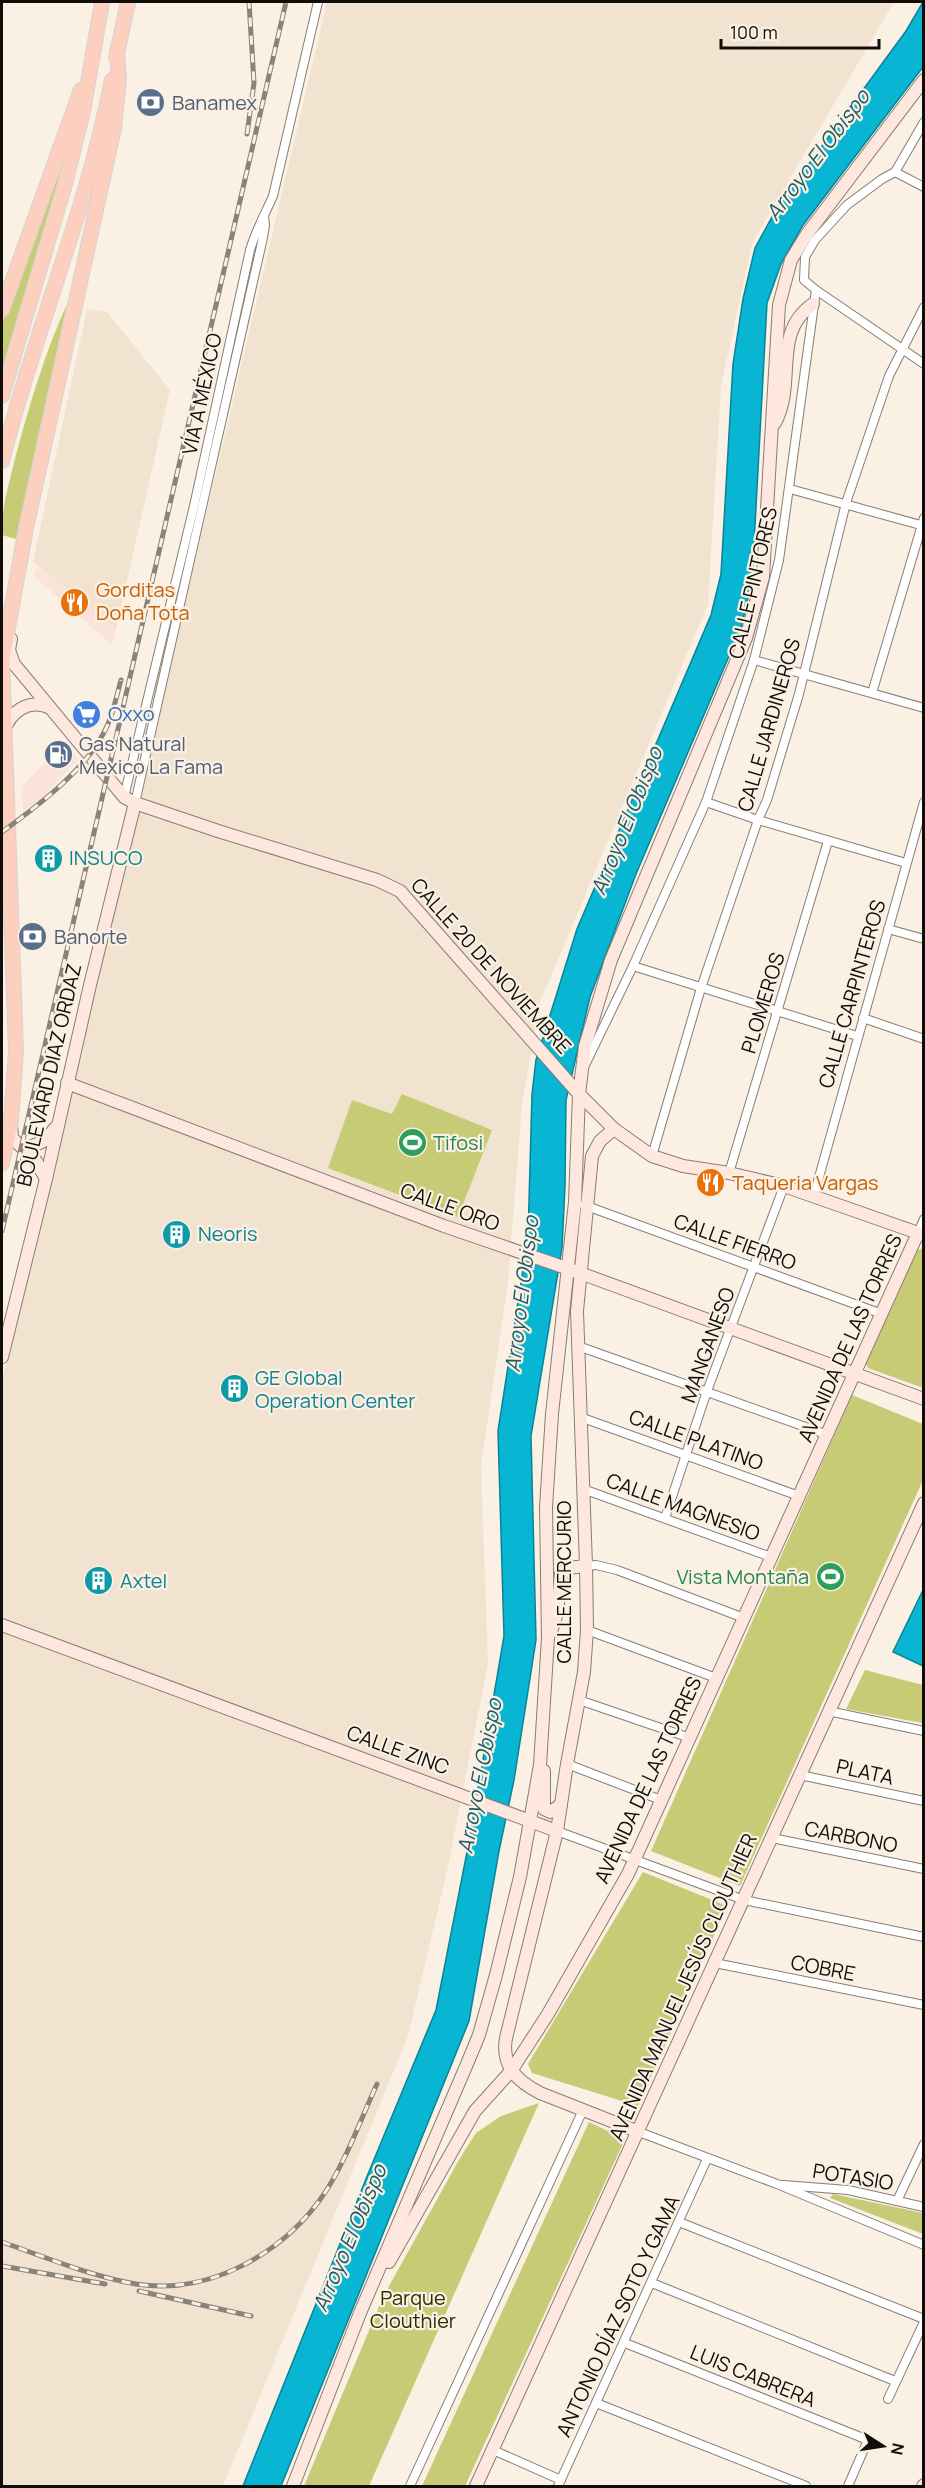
<svg xmlns="http://www.w3.org/2000/svg" width="925" height="2488" viewBox="0 0 925 2488" font-family="Manrope,sans-serif">
	<style>
		.commercial { fill: #fbe2db }
		.built { fill: #f1e3cf }
		.green { fill: #c7cb76 }
		.water { fill: #08b6d4; stroke: #0b8397; stroke-width: 1.5 }
		.lines { fill: none; stroke-linecap: round; stroke-linejoin: round }
		.street-casing { stroke: #877e72; stroke-width: 10 }
		.secondary-casing { stroke: #877e72; stroke-width: 14 }
		.primary-casing { stroke: #d4d3d3; stroke-width: 16 }
		.street { stroke: #fff; stroke-width: 8 }
		.secondary { stroke: #fee7de; stroke-width: 12 }
		.primary { stroke: #fdcfbe; stroke-width: 14 }
		.rail-casing { stroke: #8a837a; stroke-width: 5 }
		.rail { stroke: #faf0e3; stroke-width: 3; stroke-dasharray: 9; stroke-linecap: butt }
		.labels { text-anchor: middle; stroke-width: 4.5; stroke-linejoin: round; paint-order: stroke }
		.service-label { font-size: 20px; fill: #4e5e75; stroke: #faf0e3; text-anchor: start }
		.street-label { font-size: 20px; fill: #110d09; stroke: #faf0e3 }
		.food-label { font-size: 20px; fill: #c56008; stroke: #faf0e3; text-anchor: start }
		.shop-label { font-size: 20px; fill: #366cbe; stroke: #faf0e3; text-anchor: start }
		.culture-label { font-size: 20px; fill: #0d838f; stroke: #faf0e3; text-anchor: start }
		.leisure-label { font-size: 20px; fill: #27864d; stroke: #faf0e3; text-anchor: start }
		.park-label { font-size: 20px; fill: #2c2c00; stroke: #faf0e3 }
		.water-label { font-size: 21px; font-style: italic; fill: #1f5966; stroke: #faf0e3 }
	</style>
	<rect width="100%" height="100%" fill="#faf0e3"/>
	<g class="commercial">
		<polygon points="38,567 116,629 112,645 33,575"/>
		<polygon points="63,743 78,759 44,796 23,812 22,787"/>
	</g>
	<g class="built">
		<polygon points="327,2 894,2 752,243 721,386 708,604 540,1002 522,1104 508,1282 481,1466 488,1664 447,1871 408,2036 223,2486 2,2486 2,1381"/>
		<polygon points="87,309 107,312 170,390 116,629 33,562"/>
	</g>
	<g class="green">
		<polygon points="74,117 59,189 2,375 2,323 28,255"/>
		<path d="M 67,304 L 16,539 L 2,535 C 1,510 8,487 14,463 C 28,409 44,355 67,304 Z"/>
		<polygon points="402,1094 492,1130 458,1217 328,1168 352,1100 392,1114"/>
		<polygon points="923,1248 923,1388 868,1368 865,1362 916,1251"/>
		<polygon points="852,1395 923,1424 923,1480 740,1886 651,1851"/>
		<polygon points="865,1670 923,1685 923,1723 846,1709"/>
		<polygon points="643,1872 727,1906 638,2106 532,2073 528,2064"/>
		<polygon points="539,2103 369,2486 304,2486 383,2297 460,2158 476,2133 501,2116"/>
		<polygon points="589,2122 625,2139 465,2486 422,2486"/>
		<polygon points="833,2194 923,2213 923,2234 830,2198"/>
	</g>
	<g class="water">
		<polygon points="923,2 923,67 803,225 781,264 767,303 752,581 741,628 636,874 590,997 566,1100 565,1186 562,1248 531,1436 536,1640 514,1780 499,1851 469,2021 281,2486 243,2486 368,2174 436,2010 469,1842 504,1636 498,1431 528,1237 532,1094 536,1060 577,929 711,615 721,574 733,364 743,299 755,248 778,206 906,31"/>
		<polygon points="923,1590 924,1666 923,1666 893,1652"/>
	</g>
	<g class="lines">
		<defs>
			<g id="street">
				<polyline points="895,172 924,187"/>
				<polyline points="816,290 924,364"/>
				<polyline points="790,489 924,526"/>
				<polyline points="754,660 924,708"/>
				<polyline points="872,693 924,518"/>
				<path d="M 124,797 L 194,506 L 250,250 C 256,230 265,214 273,196 L 318,2"/>
				<polyline points="706,802 758,820 906,863"/>
				<polyline points="135,803 262,242 265,226 264,216"/>
				<polyline points="888,929 924,939"/>
				<polyline points="633,966 857,1036"/>
				<polyline points="863,1018 924,1039"/>
				<polyline points="585,1065 633,966 706,802 754,660 779,560 816,290 804,280 805,257 815,240 847,205 882,179 895,172 924,122"/>
				<polyline points="652,1156 701,988 758,820 767,800 799,694 846,503 889,376 924,307"/>
				<polyline points="729,1173 828,841"/>
				<polyline points="814,1195 924,802"/>
				<polyline points="584,1205 882,1314"/>
				<polyline points="918,1233 924,1219"/>
				<polyline points="578,1346 828,1435"/>
				<polyline points="580,1417 799,1496"/>
				<polyline points="583,1489 771,1557"/>
				<polyline points="665,1518 707,1391 784,1186"/>
				<polyline points="586,1566 596,1565 617,1570 744,1618"/>
				<polyline points="587,1630 716,1678"/>
				<polyline points="579,1700 690,1738"/>
				<polyline points="828,1711 924,1731"/>
				<polyline points="567,1764 661,1800"/>
				<polyline points="800,1775 924,1801"/>
				<polyline points="557,1831 744,1900 924,1937"/>
				<polyline points="772,1838 924,1869"/>
				<polyline points="715,1963 924,2005"/>
				<polyline points="639,2132 777,2184 924,2245"/>
				<polyline points="783,2185 848,2190 924,2207"/>
				<polyline points="897,2201 924,2144"/>
				<polyline points="679,2222 924,2319"/>
				<polyline points="652,2283 895,2381"/>
				<polyline points="625,2343 868,2440 848,2486"/>
				<polyline points="888,2399 924,2322"/>
				<polyline points="596,2403 806,2486"/>
				<polyline points="493,2450 561,2480"/>
				<polyline points="410,2486 583,2110"/>
				<polyline points="558,2486 707,2159"/>
			</g>
			<g id="secondary">
				<path d="M 775,423 C 797,382 771,333 813,304"/>
				<polyline points="11,639 9,650 14,664 124,797 135,803 218,831 377,880 400,891 579,1094 614,1129 652,1156 683,1166 729,1173 784,1186 924,1235"/>
				<path d="M 4,731 C 10,712 28,699 48,707"/>
				<polyline points="67,1083 444,1226 569,1269 924,1399"/>
				<polyline points="11,1125 12,1138 36,1161 46,1179"/>
				<path d="M 614,1129 L 600,1141 L 592,1156 L 577,1311 L 586,1566 L 587,1630 L 584,1672 L 567,1764 L 557,1831 L 506,2038 C 501,2066 517,2081 540,2093 L 639,2132"/>
				<polyline points="26,1149 46,1140 55,1128"/>
				<polyline points="2,1357 46,1179 90,985 135,803"/>
				<polyline points="2,1625 557,1831"/>
				<polyline points="551,1632 557,1613 561,1574 568,1568 586,1566"/>
				<polyline points="544,1771 544,1809 550,1812 561,1805"/>
				<polyline points="389,2262 475,2111 511,2071 548,2014 628,1874 918,1233"/>
				<polyline points="293,2486 360,2313 467,2064 479,2035 496,1975 520,1877 540,1765 548,1638 546,1507 552,1414 575,1202 579,1094 585,1046 611,960 746,638 763,577 779,305 791,260 807,234 924,80"/>
				<polyline points="476,2486 924,1503"/>
				<polyline points="923,2486 924,2485"/>
			</g>
			<g id="primary">
				<polyline points="116,58 128,2"/>
				<polyline points="2,310 81,90"/>
				<polyline points="2,396 65,184 83,111 102,2"/>
				<path d="M 2,461 C 34,333 87,210 112,80"/>
				<polyline points="2,1163 11,1121 16,1051 2,661 26,528 114,128 119,80 117,51"/>
			</g>
		</defs>
		<use href="#street" class="street-casing"/>
		<use href="#secondary" class="secondary-casing"/>
		<use href="#primary" class="primary-casing"/>
		<use href="#street" class="street"/>
		<use href="#secondary" class="secondary"/>
		<use href="#primary" class="primary"/>
		<defs>
			<g id="rail">
				<polyline points="247,134 254,83 249,2"/>
				<path d="M 2,832 C 39,805 90,767 108,724 C 114,710 117,694 121,680"/>
				<polyline points="2,1231 286,2"/>
				<path d="M 2,2242 C 45,2257 90,2276 136,2284 C 210,2296 286,2252 326,2191 C 347,2158 361,2119 377,2084"/>
				<polyline points="2,2266 105,2284"/>
				<polyline points="139,2291 251,2316"/>
			</g>
		</defs>
		<use href="#rail" class="rail-casing"/>
		<use href="#rail" class="rail"/>
	</g>
	<defs>
		<symbol id="bank-disc" viewBox="-11 -11 22 22"><circle r="9.5" fill="#5c6f8a" stroke="#faf0e3"/><path d="M-6-4H6V4H-6ZM0-2.3a2.3 2.3 0 1 0 0 4.6a2.3 2.3 0 1 0 0-4.6Z" fill="#fff"/></symbol>
		<symbol id="restaurant-disc" viewBox="-11 -11 22 22"><circle r="9.5" fill="#e8710a" stroke="#faf0e3"/><path d="M-5-6h1v4h1v-4h1v4h1v-4h1v5L-1.5 .5V6h-2V.5L-5-1ZM5-6V6H3V1.5H1.5Q1.5-4 5-6Z" fill="#fff"/></symbol>
		<symbol id="supermarket-disc" viewBox="-11 -11 22 22"><circle r="9.5" fill="#3f7fe0" stroke="#faf0e3"/><path d="M-6-5.5h2.5l.6 2H6L4.5 2H-2.5L-4.4-4H-6ZM-1.5 3.2a1.3 1.3 0 1 0 .1 0ZM3 3.2a1.3 1.3 0 1 0 .1 0Z" fill="#fff"/></symbol>
		<symbol id="fuel-disc" viewBox="-11 -11 22 22"><circle r="9.5" fill="#5c6f8a" stroke="#faf0e3"/><path d="M-5.5-6h7V0h2V4h1.3V-2.5L3-4.5l.8-.8L6-3V5H2.5V1h-1V6h-7ZM-4.2-4.7v3.2H.2V-4.7Z" fill="#fff"/></symbol>
		<symbol id="building-disc" viewBox="-11 -11 22 22"><circle r="9.5" fill="#0f9aa8" stroke="#faf0e3"/><path d="M-4-6H4V6H1V3H-1V6H-4ZM-2.5-4.3h1.7v1.8h-1.7ZM.8-4.3h1.7v1.8H.8ZM-2.5-1h1.7V.8h-1.7ZM.8-1h1.7V.8H.8Z" fill="#fff"/></symbol>
		<symbol id="stadium-disc" viewBox="-11 -11 22 22"><circle r="9.5" fill="#2e9e5b" stroke="#faf0e3"/><path d="M0-5a6.5 5 0 1 0 0 10a6.5 5 0 1 0 0-10ZM-3.5-1.8h7v3.6h-7Z" fill="#fff"/></symbol>
	</defs>
	<g fill-rule="evenodd">
		<use href="#bank-disc" x="134" y="86" width="33" height="33"/>
		<use href="#restaurant-disc" x="58" y="586" width="33" height="33"/>
		<use href="#supermarket-disc" x="70" y="698" width="33" height="33"/>
		<use href="#fuel-disc" x="42" y="738" width="33" height="33"/>
		<use href="#building-disc" x="32" y="842" width="33" height="33"/>
		<use href="#bank-disc" x="16" y="920" width="33" height="33"/>
		<use href="#stadium-disc" x="396" y="1126" width="33" height="33"/>
		<use href="#restaurant-disc" x="694" y="1166" width="33" height="33"/>
		<use href="#building-disc" x="160" y="1218" width="33" height="33"/>
		<use href="#building-disc" x="218" y="1372" width="33" height="33"/>
		<use href="#stadium-disc" x="814" y="1560" width="33" height="33"/>
		<use href="#building-disc" x="82" y="1564" width="33" height="33"/>
	</g>
	<g class="labels">
		<g class="service-label">
			<text x="172" y="110">Banamex</text>
			<text x="79" y="751">Gas Natural<tspan x="79" dy="23">Mexico La Fama</tspan></text>
			<text x="54" y="944">Banorte</text>
		</g>
		<g class="street-label">
			<text transform="translate(202 394) rotate(-78)" y="7">VÍA A MÉXICO</text>
			<text transform="translate(753 583) rotate(-77)" y="7">CALLE PINTORES</text>
			<text transform="translate(769 725) rotate(-74)" y="7">CALLE JARDINEROS</text>
			<text transform="translate(491 966) rotate(48)" y="7">CALLE 20 DE NOVIEMBRE</text>
			<text transform="translate(852 994) rotate(-74)" y="7">CALLE CARPINTEROS</text>
			<text transform="translate(763 1003) rotate(-73)" y="7">PLOMEROS</text>
			<text transform="translate(49 1075) rotate(-77)" y="7">BOULEVARD DIAZ ORDAZ</text>
			<text transform="translate(450 1207) rotate(20)" y="7">CALLE ORO</text>
			<text transform="translate(735 1242) rotate(20)" y="7">CALLE FIERRO</text>
			<text transform="translate(850 1338) rotate(-66)" y="7">AVENIDA DE LAS TORRES</text>
			<text transform="translate(708 1345) rotate(-70)" y="7">MANGANESO</text>
			<text transform="translate(696 1440) rotate(20)" y="7">CALLE PLATINO</text>
			<text transform="translate(683 1507) rotate(20)" y="7">CALLE MAGNESIO</text>
			<text transform="translate(564 1582) rotate(-90)" y="7">CALLE MERCURIO</text>
			<text transform="translate(398 1750) rotate(20)" y="7">CALLE ZINC</text>
			<text transform="translate(865 1772) rotate(12)" y="7">PLATA</text>
			<text transform="translate(648 1780) rotate(-65)" y="7">AVENIDA DE LAS TORRES</text>
			<text transform="translate(851 1837) rotate(11)" y="7">CARBONO</text>
			<text transform="translate(823 1968) rotate(11)" y="7">COBRE</text>
			<text transform="translate(683 1987) rotate(-66)" y="7">AVENIDA MANUEL JESÚS CLOUTHIER</text>
			<text transform="translate(853 2177) rotate(9)" y="7">POTASIO</text>
			<text transform="translate(618 2316) rotate(-65)" y="7">ANTONIO DÍAZ SOTO Y GAMA</text>
			<text transform="translate(753 2376) rotate(22)" y="7">LUIS CABRERA</text>
		</g>
		<g class="food-label">
			<text x="96" y="597">Gorditas<tspan x="96" dy="23">Doña Tota</tspan></text>
			<text x="732" y="1190">Taqueria Vargas</text>
		</g>
		<g class="shop-label">
			<text x="108" y="721">Oxxo</text>
		</g>
		<g class="culture-label">
			<text x="69" y="865">INSUCO</text>
			<text x="198" y="1241">Neoris</text>
			<text x="255" y="1385">GE Global<tspan x="255" dy="23">Operation Center</tspan></text>
			<text x="120" y="1588">Axtel</text>
		</g>
		<g class="leisure-label">
			<text x="433" y="1150">Tifosi</text>
			<text x="809" y="1584" text-anchor="end">Vista Montaña</text>
		</g>
		<g class="park-label">
			<text x="413" y="2305">Parque<tspan x="413" dy="23">Clouthier</tspan></text>
		</g>
		<g class="water-label">
			<text transform="translate(818 155) rotate(-53)" y="7">Arroyo El Obispo</text>
			<text transform="translate(627 821) rotate(-68)" y="7">Arroyo El Obispo</text>
			<text transform="translate(522 1294) rotate(-83)" y="7">Arroyo El Obispo</text>
			<text transform="translate(480 1776) rotate(-79)" y="7">Arroyo El Obispo</text>
			<text transform="translate(350 2238) rotate(-67)" y="7">Arroyo El Obispo</text>
		</g>
	</g>
	<rect width="925" height="2488" fill="none" stroke="#110d09" stroke-width="6"/>
	<g transform="translate(883 2446) rotate(102)" stroke="#faf0e3" stroke-width="4.5" paint-order="stroke">
	<path d="M0-4.5L10 22L0 15L-10 22Z" fill="#110d09"/>
	<text y="-9" font-size="16" font-weight="bold" text-anchor="middle" fill="#110d09">N</text>
	</g>
	<path d="M721 39v9h158v-9" fill="none" stroke="#110d09" stroke-width="3"/>
	<text x="730" y="39" font-size="18" fill="#110d09" stroke="#faf0e3" stroke-width="4.5" paint-order="stroke">100 m</text>
</svg>
